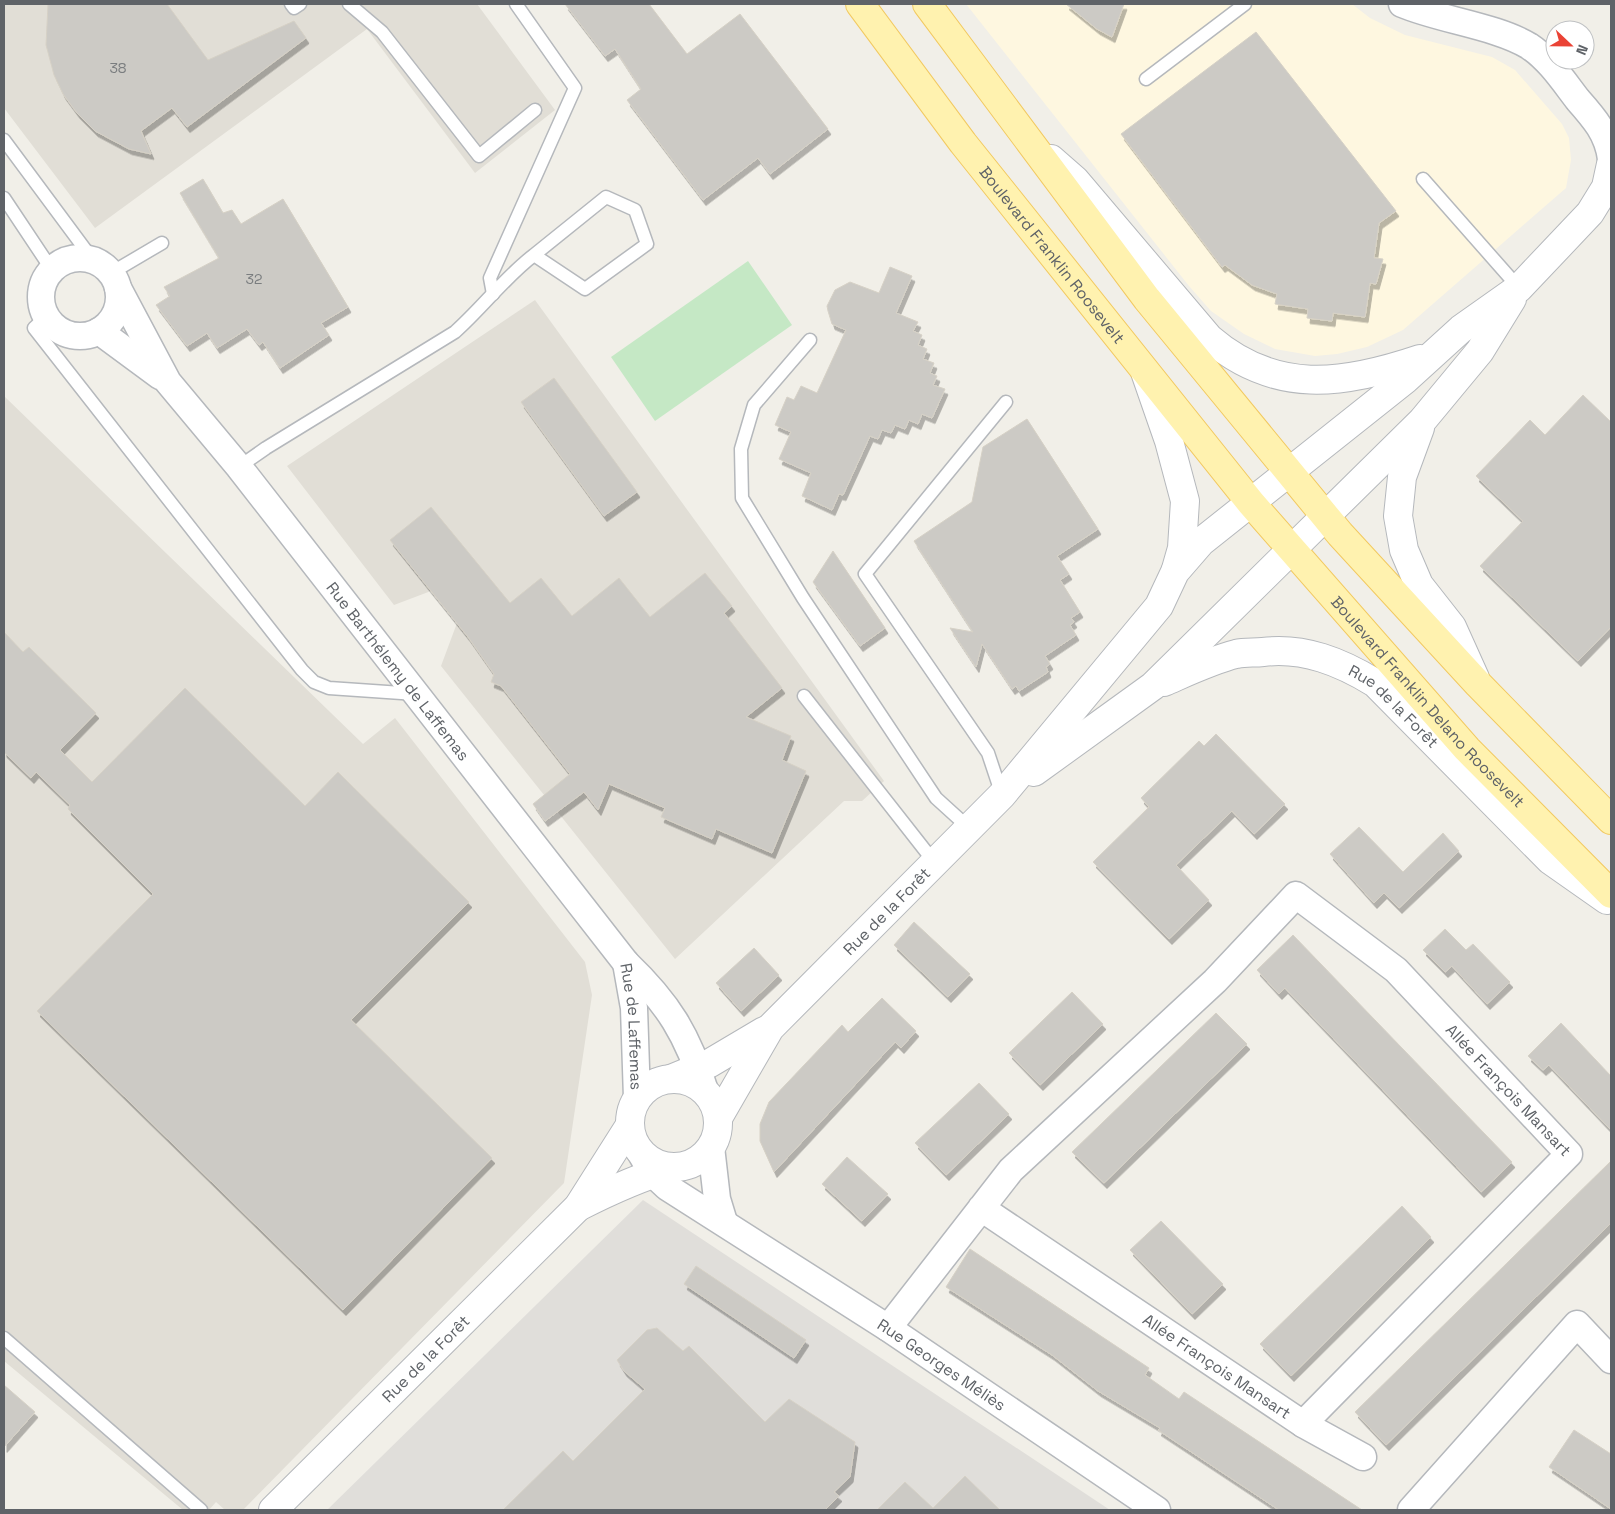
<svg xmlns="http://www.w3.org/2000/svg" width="1615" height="1514" viewBox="0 0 1615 1514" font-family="'Space Grotesk',sans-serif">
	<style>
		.commercial { fill: #fef7e0 }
		.industrial { fill: #e0deda }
		.education { fill: #e1ded6 }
		.green { fill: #c5e8c5 }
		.building { fill: #cccac5; stroke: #d6d1c6; filter: url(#shadow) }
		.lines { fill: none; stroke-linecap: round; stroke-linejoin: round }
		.service-casing { stroke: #b5b8bc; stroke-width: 15 }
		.minor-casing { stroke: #b5b8bc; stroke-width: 29 }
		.tertiary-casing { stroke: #b5b8bc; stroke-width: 30 }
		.primary-casing { stroke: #f2c960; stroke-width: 30 }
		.service { stroke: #fff; stroke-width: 12 }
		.minor { stroke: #fff; stroke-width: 26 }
		.tertiary { stroke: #fff; stroke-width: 28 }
		.primary { stroke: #fff2af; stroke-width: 28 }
		.labels { text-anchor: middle; stroke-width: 4; stroke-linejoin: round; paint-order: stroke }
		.number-label { font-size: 14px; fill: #7a7d7f }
		.street-label { font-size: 16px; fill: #5f6368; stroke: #fff }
	</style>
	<defs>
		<filter id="shadow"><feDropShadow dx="3" dy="5.5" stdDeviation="0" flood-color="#0004"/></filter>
	</defs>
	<rect width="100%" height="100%" fill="#f1efe8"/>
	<polygon class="commercial" points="966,4 1352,4 1370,18 1405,35 1492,57 1515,70 1562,124 1569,138 1571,160 1566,188 1403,330 1367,347 1337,354 1315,356 1275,349 1244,334 1211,311 1189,286"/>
	<polygon class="industrial" points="643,1200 1110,1510 327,1510"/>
	<g class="education">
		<polygon points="4,4 477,4 555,110 475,173 367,29 95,228 4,108"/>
		<polygon points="535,300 884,781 862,801 844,801 675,959 441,666 457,623 431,591 394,605 287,466"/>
		<polygon points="4,396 363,744 395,718 585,962 592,995 564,1183 243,1510 225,1510 216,1502 209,1510 183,1510 4,1361"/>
	</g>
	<polygon class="green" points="748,261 792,325 655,421 611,357"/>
	<g class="building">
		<polygon points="48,4 167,4 208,60 294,21 306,38 187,127 172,108 141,131 151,154 129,149 95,131 77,113 63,94 54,75 46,45"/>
		<polygon points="565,4 649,4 687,54 740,14 828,129 770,174 758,158 703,200 627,100 641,89 615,49 605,56"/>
		<polygon points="1066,4 1124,4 1112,37 1097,29"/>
		<polygon points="1256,32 1396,211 1379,223 1374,258 1383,259 1376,284 1370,283 1365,317 1333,313 1332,321 1307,318 1308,309 1275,304 1277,294 1252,285 1225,265 1222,267 1121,134"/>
		<polygon points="203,179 223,213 232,210 241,224 283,199 348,307 321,323 329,335 280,368 263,342 259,345 247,329 217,348 207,333 187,346 156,305 170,296 164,287 219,258 180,193"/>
		<polygon points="890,267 912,276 896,313 918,322 913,331 922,335 918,345 927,349 923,359 934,363 930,373 937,376 933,385 945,389 932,418 922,414 918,424 909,420 905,429 895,425 891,433 882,430 878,439 870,436 843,495 839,494 832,510 802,496 811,473 779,459 791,432 775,425 787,397 794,400 801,386 817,393 846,330 832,324 828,311 827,306 835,290 850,282 879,293"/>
		<polygon points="554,378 637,492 604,516 521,402"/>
		<polygon points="1583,395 1611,422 1611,627 1578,661 1480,566 1523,521 1476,476 1530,420 1545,435"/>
		<polygon points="1027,419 1098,529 1057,556 1069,574 1060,580 1080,612 1071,618 1074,622 1070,625 1076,635 1045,656 1050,664 1046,667 1048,672 1019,691 1016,686 1012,689 982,644 976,667 950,628 973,632 914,541 972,502 983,447"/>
		<polygon points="431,507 510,603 541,578 572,616 619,578 650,617 705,573 732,606 724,613 782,688 746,717 791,736 782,760 806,771 772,853 716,829 712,839 661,817 665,808 609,784 598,810 584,792 545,821 533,804 570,774 501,686 491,682 494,674 468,637 390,540"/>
		<polygon points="833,551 885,628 860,646 813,582"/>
		<polygon points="4,632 23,652 29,647 96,713 60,750 92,782 185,688 305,806 338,772 469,902 351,1020 492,1158 343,1310 37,1011 153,894 68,809 70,805 36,772 31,778 4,752"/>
		<polygon points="1216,734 1285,804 1254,834 1232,811 1176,865 1209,900 1169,939 1093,862 1149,807 1141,798 1199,741 1204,746"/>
		<polygon points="1359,827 1403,872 1443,833 1459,851 1399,908 1384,893 1374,903 1330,854"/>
		<polygon points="914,922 970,974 948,997 894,945"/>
		<polygon points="1445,929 1466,950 1473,944 1510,982 1487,1004 1452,966 1445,972 1423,950"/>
		<polygon points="1293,935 1512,1162 1481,1192 1285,988 1279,994 1257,970"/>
		<polygon points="754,948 779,975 741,1011 716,983"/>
		<polygon points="1072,992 1103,1024 1040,1085 1009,1053"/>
		<polygon points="882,998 916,1031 901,1048 895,1042 774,1172 760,1141 760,1124 769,1102 842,1025 848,1032"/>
		<polygon points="1216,1013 1247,1044 1104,1183 1072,1152"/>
		<polygon points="1561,1023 1611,1076 1611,1130 1549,1065 1543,1070 1528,1056"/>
		<polygon points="979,1083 1009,1114 946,1175 915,1143"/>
		<polygon points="847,1157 888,1194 862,1221 822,1184"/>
		<polygon points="1611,1161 1611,1223 1386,1445 1355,1412"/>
		<polygon points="1402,1206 1431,1237 1291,1376 1260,1344"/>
		<polygon points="1161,1221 1223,1284 1192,1314 1130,1250"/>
		<polygon points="970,1249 1149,1368 1145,1375 1179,1399 1184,1392 1362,1510 1279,1510 1158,1430 1160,1428 1098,1391 1052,1355 946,1287"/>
		<polygon points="696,1266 806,1340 794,1358 684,1284"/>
		<polygon points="657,1328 683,1351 689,1346 765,1422 789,1399 855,1442 850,1477 834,1492 839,1496 825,1510 503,1510 563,1451 573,1461 645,1389 624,1371 617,1360 647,1330"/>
		<polygon points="4,1385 35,1412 4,1447"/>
		<polygon points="1574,1430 1611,1454 1611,1509 1549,1467"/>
		<polygon points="965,1476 1000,1510 877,1510 905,1482 933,1508"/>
	</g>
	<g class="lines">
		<defs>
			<g id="service">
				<polyline points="291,4 294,8 300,4"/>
				<polyline points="349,4 382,32 479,156 535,110"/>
				<polyline points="1146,79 1245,4"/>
				<polyline points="4,140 93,260"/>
				<polyline points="1423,179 1519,288"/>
				<polyline points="4,198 52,270"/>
				<polyline points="111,273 162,243"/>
				<polyline points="493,294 490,278 575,88 516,4"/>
				<polyline points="47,316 34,328 302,670 314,682 329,688 416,694"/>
				<polyline points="810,340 754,405 741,449 742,498 803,598 936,798 969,828"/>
				<path d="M 239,467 L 266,448 L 455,332 C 483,307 505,277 534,255 L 585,289 L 647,244 L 635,210 L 606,197 L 534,255"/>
				<polyline points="804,696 935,863"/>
				<polyline points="1002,795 988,753 865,574 1006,402"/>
				<polyline points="4,1338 201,1510"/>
			</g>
			<g id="minor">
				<path d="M 1402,4 C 1440,20 1496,26 1529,46 C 1549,59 1564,82 1578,100 C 1594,118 1608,134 1611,159"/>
				<circle cx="80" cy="297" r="39"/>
				<path id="s1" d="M 118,288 L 168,382 L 239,467 L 626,963 C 668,1003 688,1035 705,1091"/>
				<polyline points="99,331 160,376"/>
				<path id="s2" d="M 626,963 L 634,1008 L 637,1098"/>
				<polyline points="711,1147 717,1199 724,1222"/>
				<path id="s3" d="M 639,1150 L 652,1173 L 667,1187 L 888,1328 L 1157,1510"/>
				<path id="s4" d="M 888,1328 L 1011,1170 L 1215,981 L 1296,895 L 1396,970 L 1569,1154 L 1303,1424 L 981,1208"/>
				<polyline points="1303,1424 1363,1457"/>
				<polyline points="1411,1510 1577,1324 1611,1360"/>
			</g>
			<g id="tertiary">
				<path d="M 1051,159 L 1075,180 L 1209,338 C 1275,395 1343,385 1420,359"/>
				<polyline points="1145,372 1169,441 1185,501 1182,548 1176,569"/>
				<polyline points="1420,428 1402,477 1398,516 1404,550 1419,585 1452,627 1475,678"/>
				<path id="s5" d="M 1164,682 C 1187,672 1212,660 1236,654 C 1245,652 1254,653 1263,652 C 1304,647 1341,662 1375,683 L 1550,860 L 1607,900"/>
				<polyline points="1034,772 1153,686 1422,421 1480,351 1512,299"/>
				<circle cx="674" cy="1123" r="44"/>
				<polyline points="671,1079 710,1063 764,1031"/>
				<path id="s6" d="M 718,1118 L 770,1028 L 1002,795 L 1159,606 L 1175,572 L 1201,542 L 1406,379 L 1461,329 L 1519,288 L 1590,213 L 1606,187 L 1611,164"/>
				<path d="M 578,1207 C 609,1191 640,1177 674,1167"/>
				<path id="s7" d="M 273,1510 L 578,1207 L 630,1125"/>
			</g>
			<g id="primary">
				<path id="s8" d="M 860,4 L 963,143 L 1251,503 L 1467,749 L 1611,894"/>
				<polyline points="927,4 1147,299 1340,534 1478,684 1611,820"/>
			</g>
		</defs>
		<use href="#service" class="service-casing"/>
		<use href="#minor" class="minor-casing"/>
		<use href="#tertiary" class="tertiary-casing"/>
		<use href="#primary" class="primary-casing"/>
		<use href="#service" class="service"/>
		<use href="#minor" class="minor"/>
		<use href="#tertiary" class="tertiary"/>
		<use href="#primary" class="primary"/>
	</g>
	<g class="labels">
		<g class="number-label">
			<text x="118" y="73">38</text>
			<text x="254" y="284">32</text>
		</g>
		<g class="street-label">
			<text dy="6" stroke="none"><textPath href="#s8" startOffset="316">Boulevard Franklin Roosevelt</textPath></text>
			<text dy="6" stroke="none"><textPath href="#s1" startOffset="476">Rue Barthélemy de Laffemas</textPath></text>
			<text dy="6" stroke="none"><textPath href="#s8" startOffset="900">Boulevard Franklin Delano Roosevelt</textPath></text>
			<text dy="6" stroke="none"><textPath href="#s5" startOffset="252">Rue de la Forêt</textPath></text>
			<text dy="6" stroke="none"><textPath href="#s6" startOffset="269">Rue de la Forêt</textPath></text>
			<text dy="6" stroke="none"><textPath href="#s2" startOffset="64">Rue de Laffemas</textPath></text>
			<text dy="6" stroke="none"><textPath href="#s4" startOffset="886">Allée François Mansart</textPath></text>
			<text dy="6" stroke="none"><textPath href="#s7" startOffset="215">Rue de la Forêt</textPath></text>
			<text dy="6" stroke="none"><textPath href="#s3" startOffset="374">Rue Georges Méliès</textPath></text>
			<text transform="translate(1217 1366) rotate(34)" y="6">Allée François Mansart</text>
		</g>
	</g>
	<rect width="1615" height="1514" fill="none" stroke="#5f6368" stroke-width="10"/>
	<g transform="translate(1570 45) rotate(112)"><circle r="24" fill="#ffffff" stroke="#bfc1c3"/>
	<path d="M0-4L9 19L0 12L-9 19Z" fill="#ea4335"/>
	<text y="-8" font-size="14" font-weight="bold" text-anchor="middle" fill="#5f6368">N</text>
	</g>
</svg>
